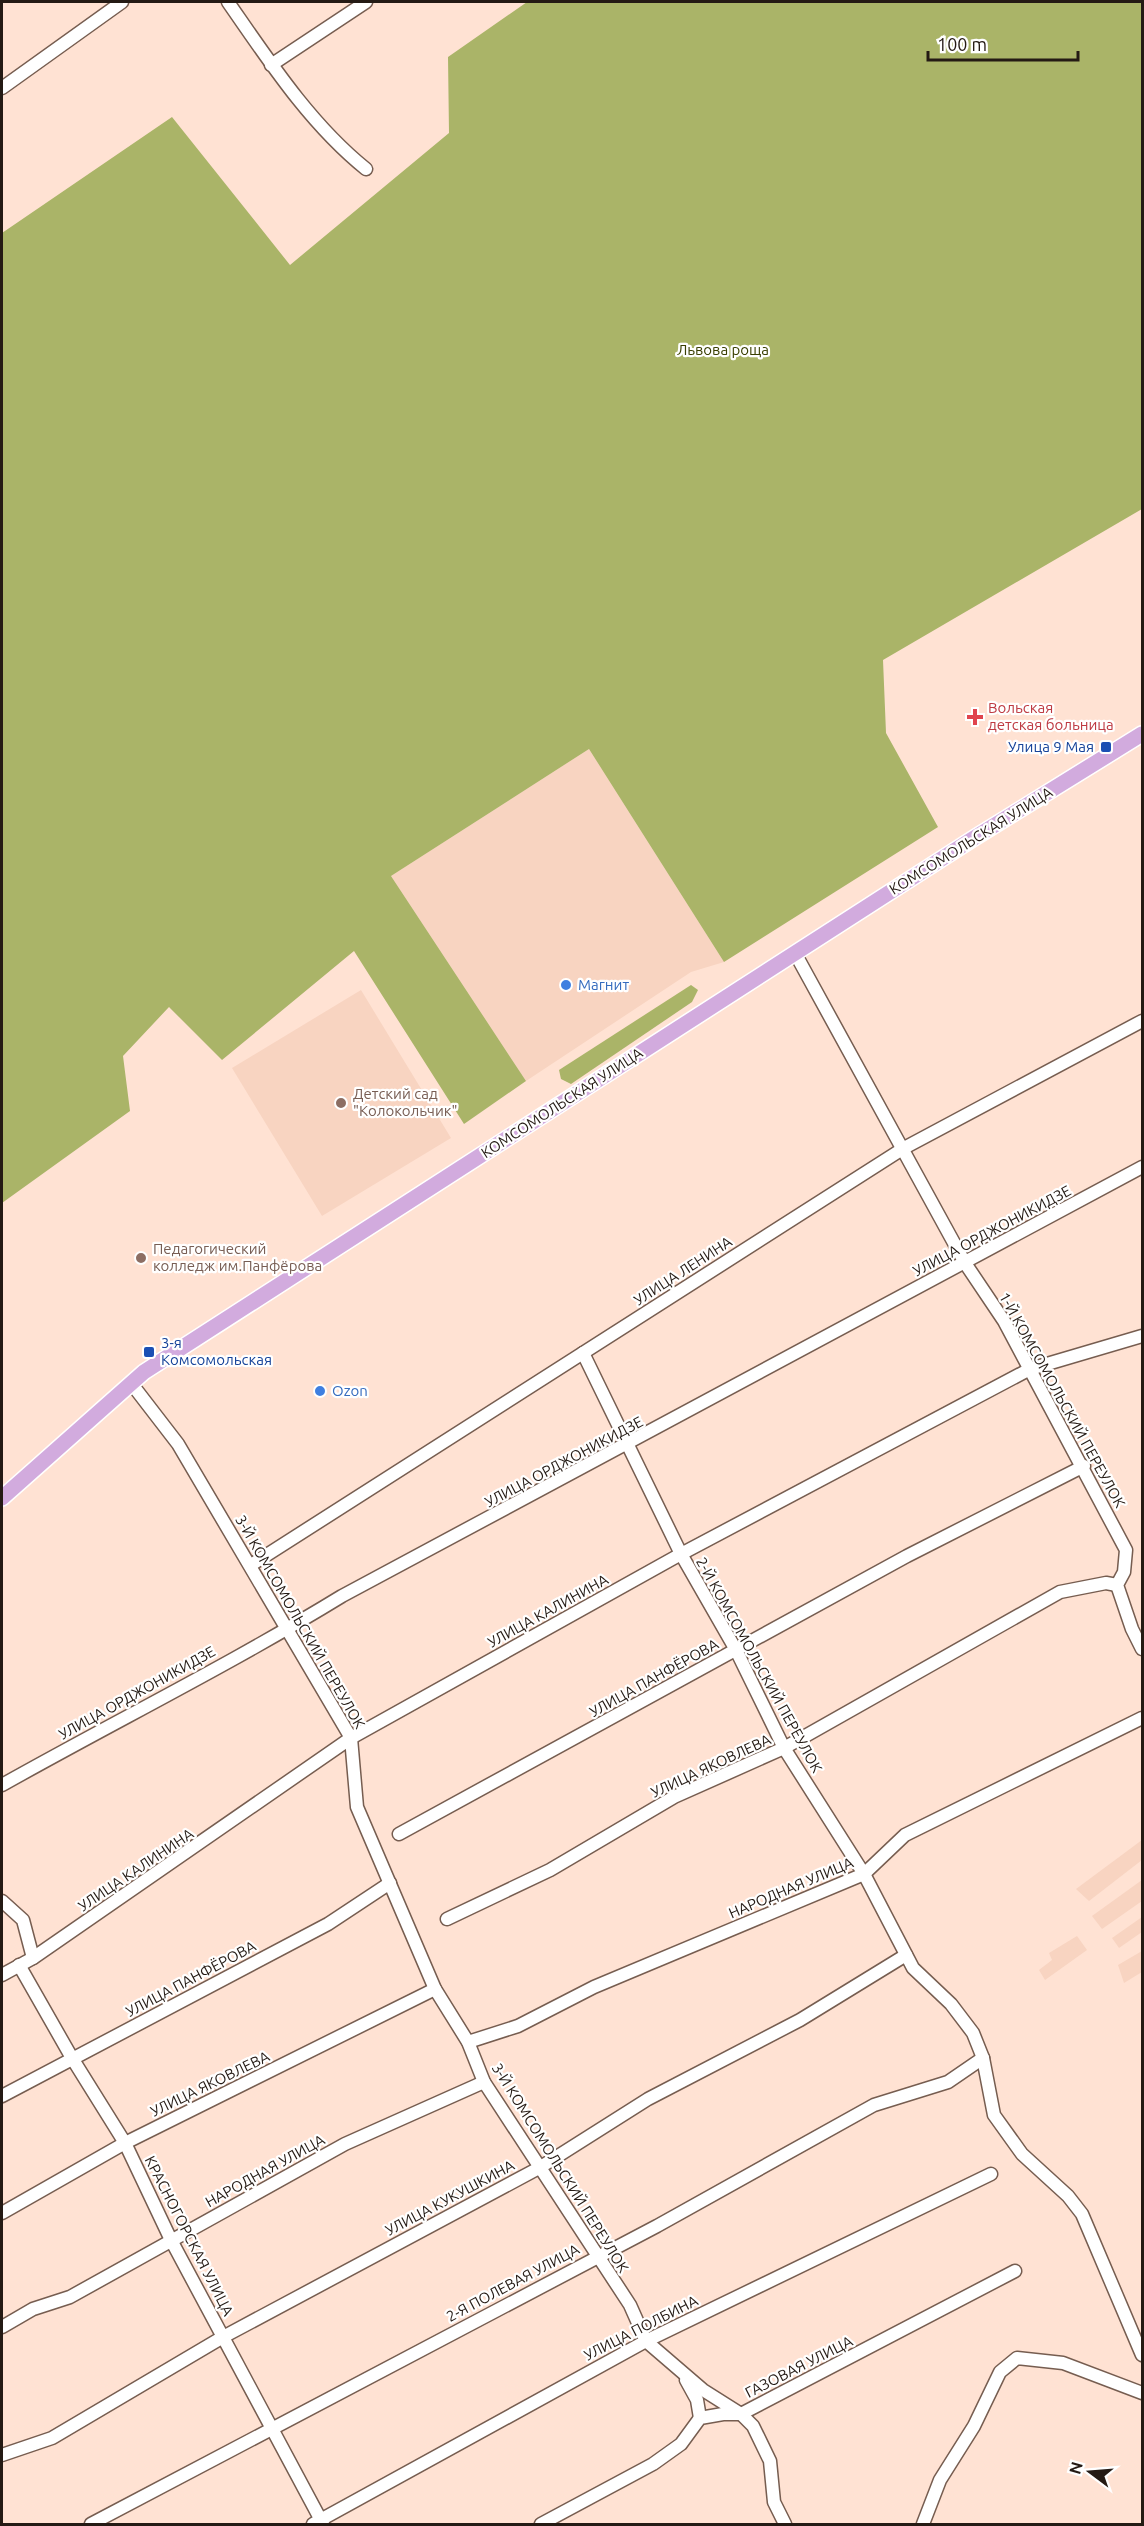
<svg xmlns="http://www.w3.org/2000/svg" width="1144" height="2526" viewBox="0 0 1144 2526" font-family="Ubuntu,sans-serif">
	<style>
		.built { fill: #f8d4c1 }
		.forest { fill: #aab468 }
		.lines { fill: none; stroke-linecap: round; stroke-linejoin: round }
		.minor-casing { stroke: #765d50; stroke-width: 15 }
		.major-casing { stroke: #fff; stroke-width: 18 }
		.minor { stroke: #fff; stroke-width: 12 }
		.major { stroke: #d2abde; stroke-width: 15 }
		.health-dot { fill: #e0444e; stroke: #fff; stroke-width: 2 }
		.transit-dot { fill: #1a4fb4; stroke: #fff; stroke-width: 2 }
		.shop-dot { fill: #3f7fe0; stroke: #fff; stroke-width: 2 }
		.education-dot { fill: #8d6e63; stroke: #fff; stroke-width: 2 }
		.labels { text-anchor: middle; stroke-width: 4.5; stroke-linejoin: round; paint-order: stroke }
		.park-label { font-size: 15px; fill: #3a3f02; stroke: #fff }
		.health-label { font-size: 15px; fill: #be3a42; stroke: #fff; text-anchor: start }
		.transit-label { font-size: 15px; fill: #164399; stroke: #fff; text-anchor: end }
		.street-label { font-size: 15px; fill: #241a14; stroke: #fff }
		.shop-label { font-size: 15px; fill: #366cbe; stroke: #fff; text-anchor: start }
		.education-label { font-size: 15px; fill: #785e54; stroke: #fff; text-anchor: start }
	</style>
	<rect width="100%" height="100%" fill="#ffe2d3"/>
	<g class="built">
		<polygon points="589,749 724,962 691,972 526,1081 391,876"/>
		<polygon points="361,990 451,1138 322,1216 232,1068"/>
		<polygon points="1142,1840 1142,1860 1089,1901 1076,1889"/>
		<polygon points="1142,1880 1142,1901 1102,1929 1092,1916"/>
		<polygon points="1142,1917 1142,1932 1119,1948 1112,1938"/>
		<polygon points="1077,1936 1087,1950 1045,1980 1039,1970 1052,1960 1049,1953"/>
		<polygon points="1142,1951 1142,1972 1124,1983 1118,1965"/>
	</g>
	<g class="forest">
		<polygon points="527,2 1142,2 1142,509 883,660 886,733 938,827 724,962 589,749 391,876 526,1081 464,1124 354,951 222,1060 169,1007 123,1056 130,1111 2,1203 2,233 172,117 290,265 449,133 448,57"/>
		<polygon points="691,985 698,990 692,1002 571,1084 561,1079 559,1070"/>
	</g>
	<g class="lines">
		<defs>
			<g id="minor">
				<path d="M 228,2 C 269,61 310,124 366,169"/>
				<polyline points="271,65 366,2"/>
				<polyline points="2,88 122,2"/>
				<polyline points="795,953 965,1263 1004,1321 1126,1550 1124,1572 1117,1585 1132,1629 1142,1649"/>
				<polyline points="583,1353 681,1554 736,1650 784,1748 864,1874 913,1968 951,2004 973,2033 983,2058 994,2115 1022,2154 1068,2196 1082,2214 1142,2355"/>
				<polyline points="131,1383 178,1444 351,1738 357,1807 435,1989 468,2042 484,2082 630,2305 646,2341 703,2390 741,2414 753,2426 770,2461 774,2502 785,2524"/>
				<polyline points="251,1565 904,1148 1142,1021"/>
				<path d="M 2,1785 C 114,1722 231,1664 342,1596 L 1142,1167"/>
				<polyline points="399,1834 907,1556 1084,1466"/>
				<polyline points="2,1901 23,1920 33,1958"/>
				<polyline points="447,1919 550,1870 674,1797 784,1748 1060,1592 1106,1583 1117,1585"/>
				<polyline points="19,1965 72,2058 125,2143 171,2240 323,2524"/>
				<polyline points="2,1975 33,1958 351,1738 681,1554 1030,1369 1142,1336"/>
				<polyline points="468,2042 518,2026 594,1987 864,1874 905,1835 1142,1718"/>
				<polyline points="2,2096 328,1924 390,1883"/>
				<polyline points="2,2213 125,2143 435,1989"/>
				<polyline points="2,2327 33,2309 70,2297 345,2144 484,2082"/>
				<polyline points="686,2380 697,2400 700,2418"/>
				<polyline points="2,2455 52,2438 223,2337 539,2168 648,2099 800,2020 906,1955"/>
				<polyline points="91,2524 657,2226 874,2105 948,2082 983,2058"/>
				<polyline points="313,2524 646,2341 991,2174"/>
				<polyline points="541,2524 653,2464 681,2444 700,2418 723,2414 741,2414 1015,2271"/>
				<polyline points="923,2524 940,2480 974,2426 1000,2372 1017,2358 1063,2363 1142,2393"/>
			</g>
			<polyline id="major" points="2,1498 144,1372 974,838 1142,734"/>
		</defs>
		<use href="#minor" class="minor-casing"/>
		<use href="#major" class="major-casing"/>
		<use href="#minor" class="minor"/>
		<use href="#major" class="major"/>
	</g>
	<path class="health-dot" d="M972 708h6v6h6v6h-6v6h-6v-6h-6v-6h6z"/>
	<g class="transit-dot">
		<rect x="1100" y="741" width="12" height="12" rx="3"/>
		<rect x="143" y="1346" width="12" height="12" rx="3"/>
	</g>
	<g class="shop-dot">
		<circle cx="566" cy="985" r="6"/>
		<circle cx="320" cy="1391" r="6"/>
	</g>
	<g class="education-dot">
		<circle cx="341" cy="1103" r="6"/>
		<circle cx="141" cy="1258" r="6"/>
	</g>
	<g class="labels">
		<g class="park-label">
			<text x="723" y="355">Львова роща</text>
		</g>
		<g class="health-label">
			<text x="988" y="713">Вольская<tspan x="988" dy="17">детская больница</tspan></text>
		</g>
		<g class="transit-label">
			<text x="1094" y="752">Улица 9 Мая</text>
			<text x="161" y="1348" text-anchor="start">3-я<tspan x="161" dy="17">Комсомольская</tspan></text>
		</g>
		<g class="street-label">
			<text transform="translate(971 841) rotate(-32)" y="5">КОМСОМОЛЬСКАЯ УЛИЦА</text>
			<text transform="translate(562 1103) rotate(-33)" y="5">КОМСОМОЛЬСКАЯ УЛИЦА</text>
			<text transform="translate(992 1231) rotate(-28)" y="5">УЛИЦА ОРДЖОНИКИДЗЕ</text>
			<text transform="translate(683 1271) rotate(-33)" y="5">УЛИЦА ЛЕНИНА</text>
			<text transform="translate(1062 1400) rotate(61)" y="5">1-Й КОМСОМОЛЬСКИЙ ПЕРЕУЛОК</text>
			<text transform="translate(564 1462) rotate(-28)" y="5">УЛИЦА ОРДЖОНИКИДЗЕ</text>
			<text transform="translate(548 1611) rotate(-29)" y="5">УЛИЦА КАЛИНИНА</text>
			<text transform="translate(300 1622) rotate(60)" y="5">3-Й КОМСОМОЛЬСКИЙ ПЕРЕУЛОК</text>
			<text transform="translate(759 1665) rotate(61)" y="5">2-Й КОМСОМОЛЬСКИЙ ПЕРЕУЛОК</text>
			<text transform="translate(654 1678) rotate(-29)" y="5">УЛИЦА ПАНФЁРОВА</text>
			<text transform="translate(137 1693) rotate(-29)" y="5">УЛИЦА ОРДЖОНИКИДЗЕ</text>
			<text transform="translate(711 1766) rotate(-25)" y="5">УЛИЦА ЯКОВЛЕВА</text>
			<text transform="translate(136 1870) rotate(-34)" y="5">УЛИЦА КАЛИНИНА</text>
			<text transform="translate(791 1888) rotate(-23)" y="5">НАРОДНАЯ УЛИЦА</text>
			<text transform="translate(191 1979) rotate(-28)" y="5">УЛИЦА ПАНФЁРОВА</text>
			<text transform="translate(210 2084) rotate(-26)" y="5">УЛИЦА ЯКОВЛЕВА</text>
			<text transform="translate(560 2168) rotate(58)" y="5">3-Й КОМСОМОЛЬСКИЙ ПЕРЕУЛОК</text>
			<text transform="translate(265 2171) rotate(-29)" y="5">НАРОДНАЯ УЛИЦА</text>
			<text transform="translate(450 2198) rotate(-28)" y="5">УЛИЦА КУКУШКИНА</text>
			<text transform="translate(189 2236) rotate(63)" y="5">КРАСНОГОРСКАЯ УЛИЦА</text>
			<text transform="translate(513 2283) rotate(-28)" y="5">2-Я ПОЛЕВАЯ УЛИЦА</text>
			<text transform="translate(641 2328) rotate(-27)" y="5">УЛИЦА ПОЛБИНА</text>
			<text transform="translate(799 2367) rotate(-27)" y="5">ГАЗОВАЯ УЛИЦА</text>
		</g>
		<g class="shop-label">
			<text x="578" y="990">Магнит</text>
			<text x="332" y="1396">Ozon</text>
		</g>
		<g class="education-label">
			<text x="353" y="1099">Детский сад<tspan x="353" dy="17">"Колокольчик"</tspan></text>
			<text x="153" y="1254">Педагогический<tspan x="153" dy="17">колледж им.Панфёрова</tspan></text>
		</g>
	</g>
	<rect width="1144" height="2526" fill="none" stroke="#241a14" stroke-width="6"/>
	<g transform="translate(1090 2472) rotate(286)" stroke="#ffffff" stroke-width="4.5" paint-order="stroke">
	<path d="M0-4.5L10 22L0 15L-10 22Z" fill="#241a14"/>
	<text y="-9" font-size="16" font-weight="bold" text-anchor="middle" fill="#241a14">N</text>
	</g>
	<path d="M928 51v9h150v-9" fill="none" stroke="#241a14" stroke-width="3"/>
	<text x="937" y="51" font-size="18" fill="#241a14" stroke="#ffffff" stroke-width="4.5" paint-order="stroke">100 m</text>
</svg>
